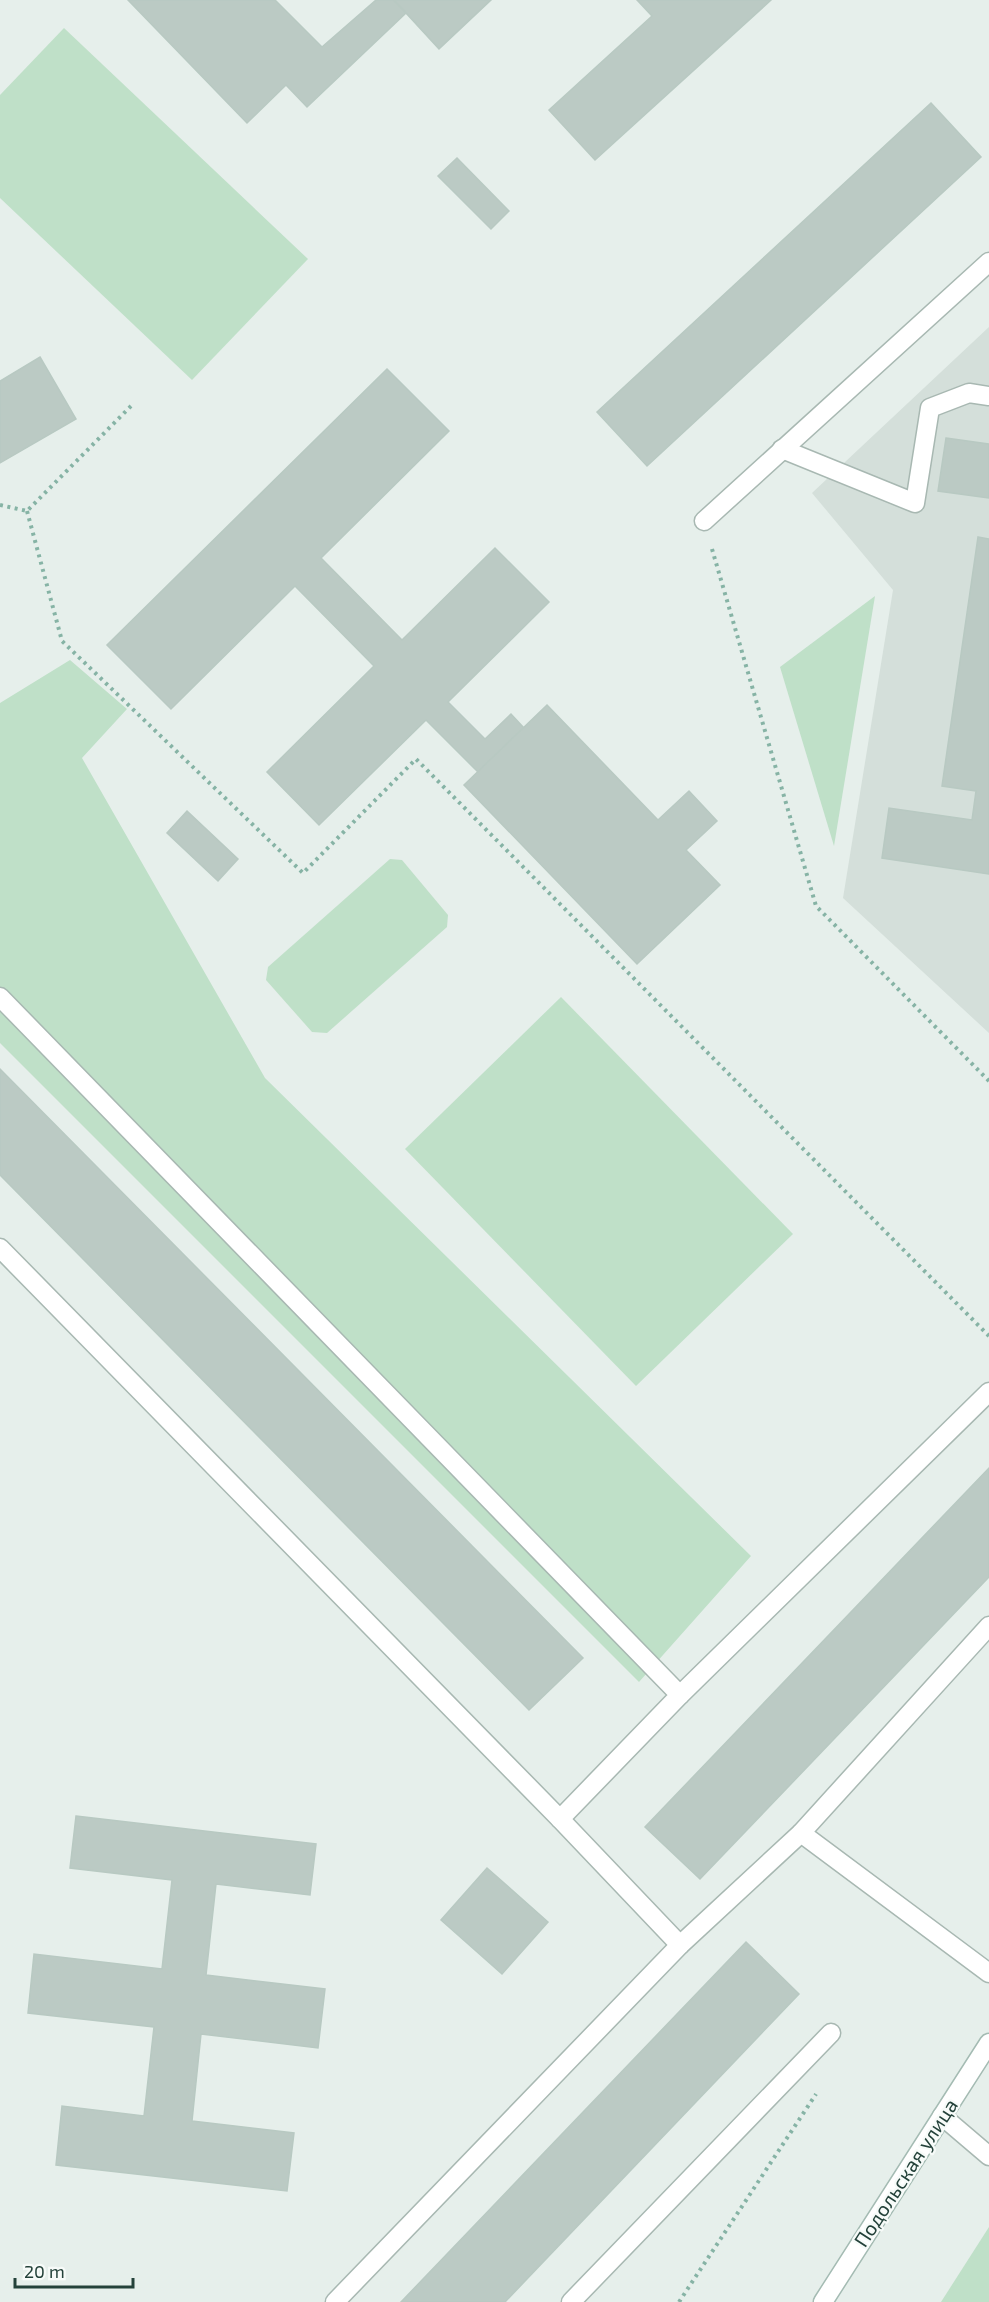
<svg xmlns="http://www.w3.org/2000/svg" width="989" height="2302" viewBox="0 0 989 2302" font-family="'Exo 2',sans-serif">
	<style>
		.built { fill: #d4dfda }
		.green { fill: #bfe0c8 }
		.building { fill: #bbcac4; stroke: #b8c9c2; stroke-width: 1.5 }
		.lines { fill: none; stroke-linecap: round; stroke-linejoin: round }
		.lane-casing { stroke: #a8b8b2; stroke-width: 21 }
		.secondary-casing { stroke: #a4bbb3; stroke-width: 21 }
		.path { stroke: #86b3a5; stroke-width: 4; stroke-dasharray: 3 4.5; stroke-linecap: butt }
		.lane { stroke: #fff; stroke-width: 18 }
		.secondary { stroke: #fff; stroke-width: 18 }
		.labels { text-anchor: middle; stroke-width: 4.5; stroke-linejoin: round; paint-order: stroke }
		.street-label { font-size: 20px; fill: #24423a; stroke: #f7fbf9 }
	</style>
	<rect width="100%" height="100%" fill="#e6efeb"/>
	<polygon class="built" points="989,327 989,1033 843,898 893,590 812,493"/>
	<g class="green">
		<polygon points="64,28 308,259 192,380 0,198 0,95"/>
		<polygon points="875,596 834,846 780,667"/>
		<polygon points="70,660 127,709 82,758 265,1078 751,1556 639,1682 0,1043 0,703"/>
		<polygon points="390,859 402,860 448,915 447,927 327,1033 312,1032 266,980 268,967"/>
		<polygon points="561,997 793,1234 636,1386 405,1149"/>
		<polygon points="989,2227 989,2302 941,2302"/>
	</g>
	<g class="building">
		<polygon points="128,0 275,0 322,47 376,0 394,0 406,13 307,107 286,85 247,123"/>
		<polygon points="394,0 491,0 439,49"/>
		<polygon points="637,0 771,0 595,160 549,110 652,16"/>
		<polygon points="931,103 981,157 647,466 597,412"/>
		<polygon points="457,158 509,211 491,229 438,176"/>
		<polygon points="40,357 76,419 0,463 0,381"/>
		<polygon points="387,369 449,431 321,558 402,640 495,548 549,602 448,702 485,739 511,714 524,728 478,772 426,720 319,825 267,772 374,666 295,586 171,709 107,645"/>
		<polygon points="946,438 989,444 989,498 938,491"/>
		<polygon points="978,537 989,539 989,874 882,858 889,808 972,820 976,791 942,786"/>
		<polygon points="547,705 658,820 689,791 717,821 686,850 720,885 637,964 464,785"/>
		<polygon points="187,811 238,859 218,881 167,833"/>
		<polygon points="0,1069 583,1658 529,1710 0,1175"/>
		<polygon points="989,1468 989,1577 700,1879 645,1827"/>
		<polygon points="76,1816 316,1844 310,1895 216,1884 206,1975 325,1989 318,2048 201,2034 192,2121 294,2133 287,2191 56,2165 62,2106 144,2116 154,2027 28,2013 34,1954 162,1969 172,1880 70,1868"/>
		<polygon points="487,1868 548,1922 502,1974 441,1920"/>
		<polygon points="746,1942 799,1994 505,2302 401,2302"/>
	</g>
	<g class="lines">
		<defs>
			<g id="lane">
				<polyline points="782,449 915,503 930,408 969,393 989,396"/>
				<polyline points="704,521 989,262"/>
				<polyline points="0,997 680,1695 560,1819"/>
				<polyline points="0,1248 560,1819 680,1945 801,1833 989,1973"/>
				<polyline points="680,1695 989,1392"/>
				<polyline points="801,1833 989,1626"/>
				<polyline points="942,2116 989,2156"/>
				<polyline points="335,2302 680,1945"/>
				<polyline points="571,2302 831,2033"/>
			</g>
			<polyline id="secondary" points="823,2302 989,2043"/>
		</defs>
		<use href="#lane" class="lane-casing"/>
		<use href="#secondary" class="secondary-casing"/>
		<g class="path">
			<polyline points="0,505 27,511 131,406"/>
			<polyline points="27,511 62,641 303,873 416,759 989,1336"/>
			<polyline points="712,549 816,906 989,1081"/>
			<polyline points="679,2302 816,2094"/>
		</g>
		<use href="#lane" class="lane"/>
		<use href="#secondary" class="secondary"/>
	</g>
	<g class="labels">
		<g class="street-label">
			<text transform="translate(906 2173) rotate(-57)" y="7">Подольская улица</text>
		</g>
	</g>
	<path d="M15 2278v9h118v-9" fill="none" stroke="#24423a" stroke-width="3"/>
	<text x="24" y="2278" font-size="18" fill="#24423a" stroke="#f7fbf9" stroke-width="4.5" paint-order="stroke">20 m</text>
</svg>
